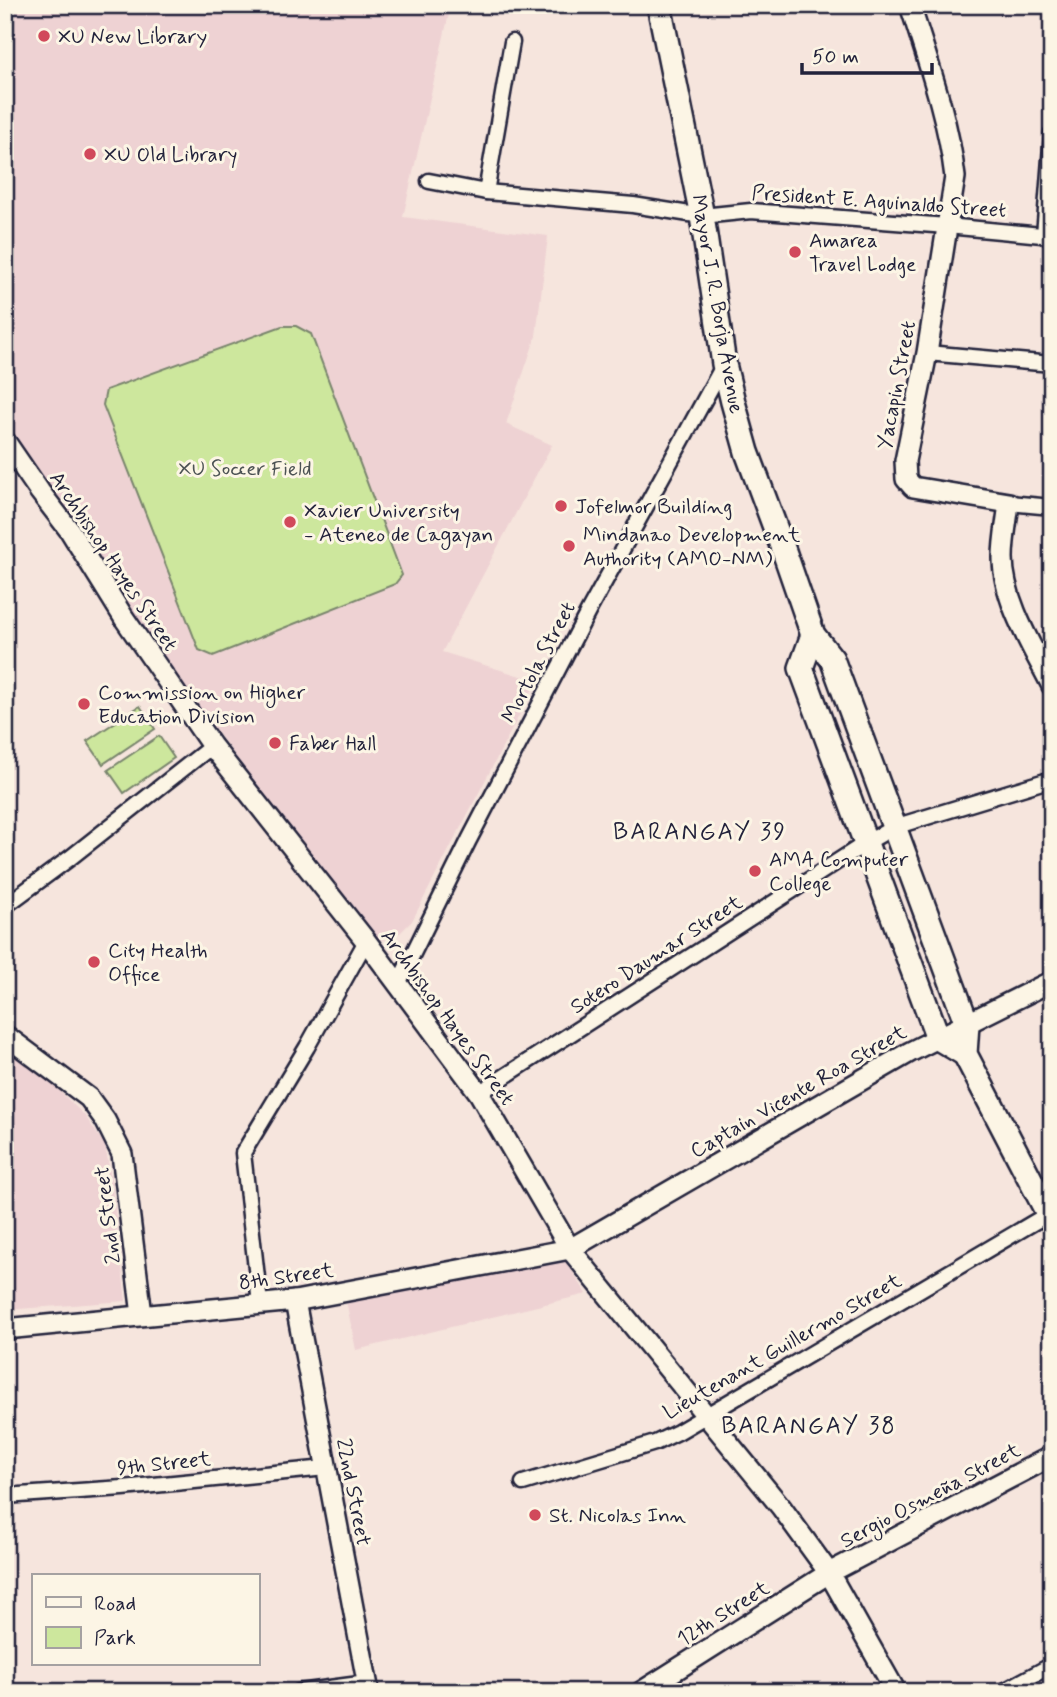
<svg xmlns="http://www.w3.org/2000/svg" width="1057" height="1697" viewBox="0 0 1057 1697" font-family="Mynerve,sans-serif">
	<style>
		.built { fill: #eed2d3 }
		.green { fill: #cde79d; stroke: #78846c; stroke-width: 2 }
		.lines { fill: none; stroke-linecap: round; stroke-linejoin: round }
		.street-casing { stroke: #22223b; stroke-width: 19 }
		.secondary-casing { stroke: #22223b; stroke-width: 24 }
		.primary-casing { stroke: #22223b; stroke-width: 28 }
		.street { stroke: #fcf5e5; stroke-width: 14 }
		.secondary { stroke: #fcf5e5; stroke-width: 19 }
		.primary { stroke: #fcf5e5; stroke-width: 23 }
		.poi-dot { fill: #d1495b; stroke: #fcf5e5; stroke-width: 2.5 }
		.labels { text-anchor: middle; stroke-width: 6; stroke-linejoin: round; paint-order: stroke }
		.poi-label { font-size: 21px; fill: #22223b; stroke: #fcf5e5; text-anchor: start }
		.street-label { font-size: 21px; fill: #22223b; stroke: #fcf5e5 }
		.park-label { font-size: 21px; fill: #4d5354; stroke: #fcf5e5 }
		.quarter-label { font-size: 24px; letter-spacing: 2px; fill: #22223b; stroke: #fcf5e5 }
	</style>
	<rect width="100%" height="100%" fill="#f6e5dd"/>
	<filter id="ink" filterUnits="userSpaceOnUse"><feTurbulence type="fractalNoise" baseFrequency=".0143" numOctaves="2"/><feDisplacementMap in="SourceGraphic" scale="14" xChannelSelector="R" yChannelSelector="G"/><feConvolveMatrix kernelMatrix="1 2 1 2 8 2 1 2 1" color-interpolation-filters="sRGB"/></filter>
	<g filter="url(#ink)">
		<g class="built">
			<polygon points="5,5 451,5 403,217 548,236 536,336 506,424 552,445 442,652 537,681 412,921 400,933 382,940 372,938 118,600 5,419"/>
			<polygon points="5,1045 45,1077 85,1116 105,1145 112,1184 126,1301 5,1310"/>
			<polygon points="563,1257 587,1294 356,1350 346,1300"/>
		</g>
		<g class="green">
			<polygon points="282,326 296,326 311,334 402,575 395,584 213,656 199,650 103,405 106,390"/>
			<polygon points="140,706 155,729 103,764 87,741"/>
			<polygon points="159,736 174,758 124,793 108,770"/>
		</g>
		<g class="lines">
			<defs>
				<g id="street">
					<polyline points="429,181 486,192 633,205 702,216 751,211 947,226 1052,236"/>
					<polyline points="486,192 512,42"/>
					<polyline points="1044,235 1052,133"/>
					<polyline points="927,353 1052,364"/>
					<polyline points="1009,503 1052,507"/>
					<polyline points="5,906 70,858 212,746"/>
					<polyline points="398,984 469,840 588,612 724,364"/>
					<polyline points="479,1093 866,843 894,827 1052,779"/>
					<polyline points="260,1304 243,1153 307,1047 366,941"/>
					<polyline points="523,1483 655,1443 678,1432 1048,1214"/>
					<polyline points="5,1496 123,1488 326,1468"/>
					<polyline points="299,1692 367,1683"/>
					<polyline points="1002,1692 1052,1665"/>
				</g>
				<g id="secondary">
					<path d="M 910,5 C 928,62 948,118 955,177 L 927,353 L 905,461 L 906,479 L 913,487 L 1009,503 C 1007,521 1003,540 1003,558 C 1003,601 1033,648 1052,686"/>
					<polyline points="5,441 40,492 70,531 124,618 212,746 366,941 479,1093 570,1249 781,1507 829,1573 896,1692"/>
					<polyline points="5,1035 89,1098 105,1120 122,1154 142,1315"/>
					<polyline points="295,1301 369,1692"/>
					<polyline points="5,1329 295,1301 570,1249 910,1052 1052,981"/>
					<polyline points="641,1692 829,1573 1052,1456"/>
				</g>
				<g id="primary">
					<polyline points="659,5 702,216 724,364 733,402 747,452 785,554 813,635 832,659 967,1024 965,1054 1052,1221"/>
					<polyline points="813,635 801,668 938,1038 965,1054"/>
				</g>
			</defs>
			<use href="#street" class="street-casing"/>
			<use href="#secondary" class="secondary-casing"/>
			<use href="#primary" class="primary-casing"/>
			<use href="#street" class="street"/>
			<use href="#secondary" class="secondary"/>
			<use href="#primary" class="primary"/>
		</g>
	</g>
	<g class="poi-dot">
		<circle cx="44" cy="36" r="7"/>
		<circle cx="90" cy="154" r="7"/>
		<circle cx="795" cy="252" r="7"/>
		<circle cx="561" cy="506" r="7"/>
		<circle cx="290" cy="522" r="7"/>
		<circle cx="569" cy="546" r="7"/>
		<circle cx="84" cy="704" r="7"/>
		<circle cx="275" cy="743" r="7"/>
		<circle cx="755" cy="871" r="7"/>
		<circle cx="94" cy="962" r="7"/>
		<circle cx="535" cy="1515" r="7"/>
	</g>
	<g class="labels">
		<g class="poi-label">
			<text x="58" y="43">XU New Library</text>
			<text x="104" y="161">XU Old Library</text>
			<text x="809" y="247">Amarea<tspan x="809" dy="24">Travel Lodge</tspan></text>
			<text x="575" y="513">Jofelmor Building</text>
			<text x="304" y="517">Xavier University<tspan x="304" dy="24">- Ateneo de Cagayan</tspan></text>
			<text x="583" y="541">Mindanao Development<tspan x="583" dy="24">Authority (AMO-NM)</tspan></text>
			<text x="98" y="699">Commission on Higher<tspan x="98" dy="24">Education Division</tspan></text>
			<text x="289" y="750">Faber Hall</text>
			<text x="769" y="866">AMA Computer<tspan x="769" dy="24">College</tspan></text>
			<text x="108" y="957">City Health<tspan x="108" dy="24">Office</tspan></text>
			<text x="549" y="1522">St. Nicolas Inn</text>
		</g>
		<g class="street-label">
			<text transform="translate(879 201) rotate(4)" y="7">President E. Aguinaldo Street</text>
			<text transform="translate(718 304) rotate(80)" y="7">Mayor J. R. Borja Avenue</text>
			<text transform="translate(896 385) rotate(-79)" y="7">Yacapin Street</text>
			<text transform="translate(114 561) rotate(56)" y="7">Archbishop Hayes Street</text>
			<text transform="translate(538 662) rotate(-62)" y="7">Mortola Street</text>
			<text transform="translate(656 954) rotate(-33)" y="7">Sotero Daumar Street</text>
			<text transform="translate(448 1017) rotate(54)" y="7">Archbishop Hayes Street</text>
			<text transform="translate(798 1091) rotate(-30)" y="7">Captain Vicente Roa Street</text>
			<text transform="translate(107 1215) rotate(-97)" y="7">2nd Street</text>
			<text transform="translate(286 1276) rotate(-8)" y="7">8th Street</text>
			<text transform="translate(782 1346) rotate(-30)" y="7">Lieutenant Guillermo Street</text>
			<text transform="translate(164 1463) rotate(-6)" y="7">9th Street</text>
			<text transform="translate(354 1492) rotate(79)" y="7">22nd Street</text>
			<text transform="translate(930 1495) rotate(-28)" y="7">Sergio Osmeña Street</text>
			<text transform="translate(723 1613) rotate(-32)" y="7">12th Street</text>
		</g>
		<g class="park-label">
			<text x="245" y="475">XU Soccer Field</text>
		</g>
		<g class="quarter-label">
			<text x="700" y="839">BARANGAY 39</text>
			<text x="809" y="1433">BARANGAY 38</text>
		</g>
	</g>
	<rect width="1057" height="1697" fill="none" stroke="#fcf5e5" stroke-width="28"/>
	<rect x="14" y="14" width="1029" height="1669" fill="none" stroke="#22223b" stroke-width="2.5" filter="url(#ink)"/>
	<rect x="32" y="1574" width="228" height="91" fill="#fcf5e5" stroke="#a5a1a1" stroke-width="2"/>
	<rect x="46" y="1597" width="35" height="10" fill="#fcf5e5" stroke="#a5a1a1" stroke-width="2"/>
	<text x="94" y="1610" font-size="21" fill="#22223b">Road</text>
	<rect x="46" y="1627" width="35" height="21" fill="#cde79d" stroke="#a5a1a1" stroke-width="2"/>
	<text x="94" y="1644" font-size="21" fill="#22223b">Park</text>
	<path d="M802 63v10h130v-10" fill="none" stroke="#22223b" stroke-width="3.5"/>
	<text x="812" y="63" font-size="21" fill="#22223b" stroke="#fcf5e5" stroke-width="5" paint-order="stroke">50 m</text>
</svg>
